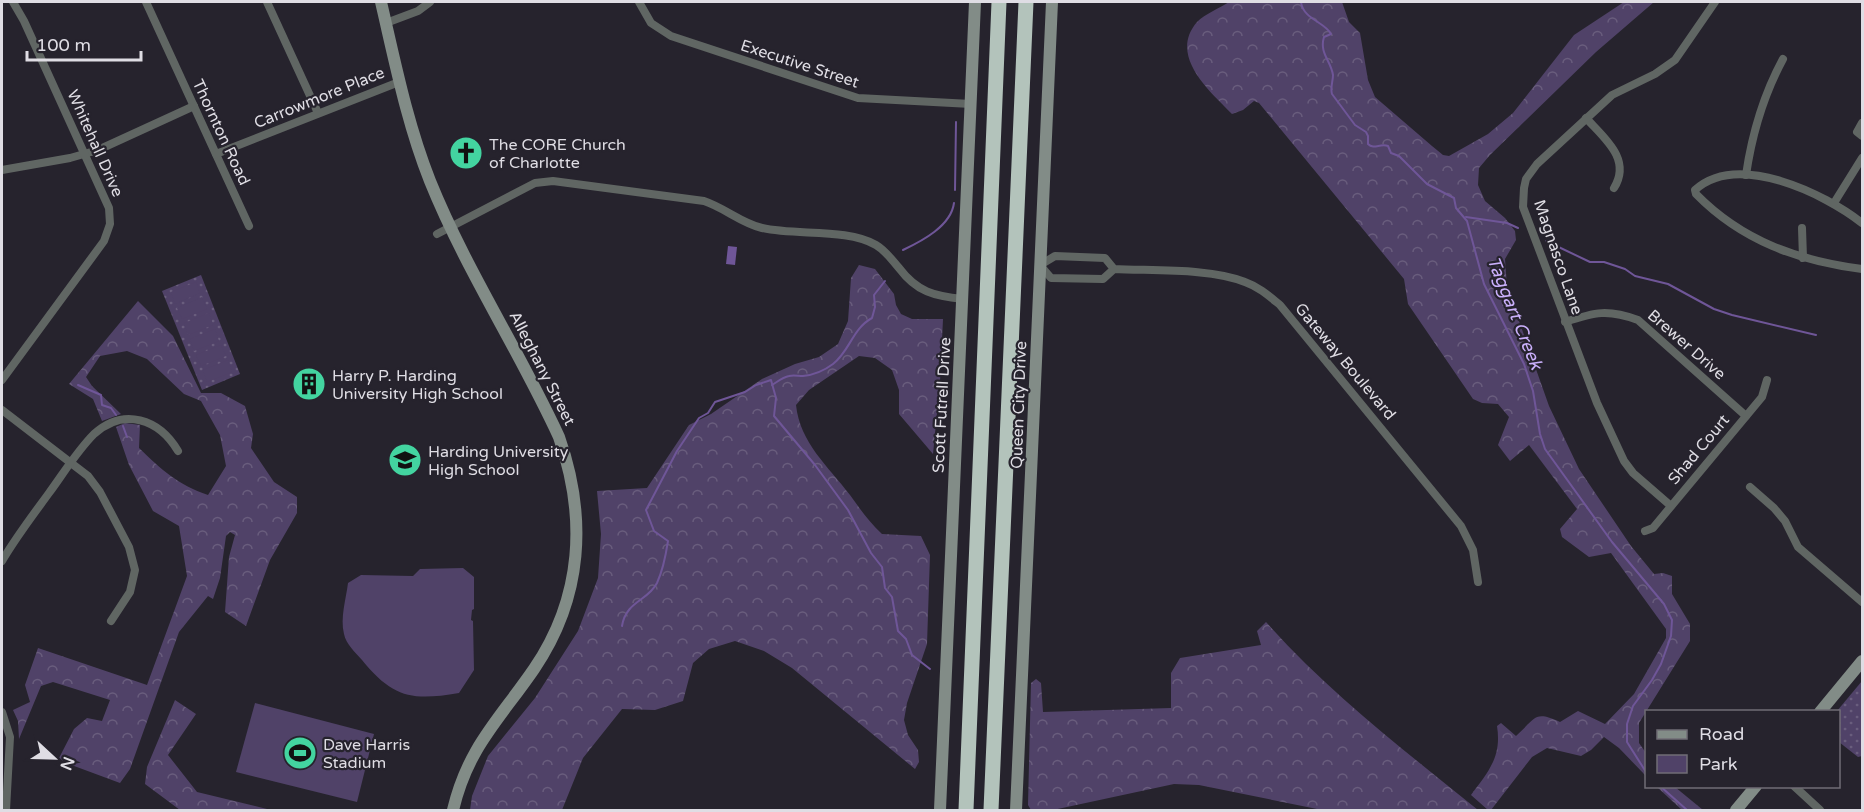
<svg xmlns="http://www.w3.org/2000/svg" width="1864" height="812" viewBox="0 0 1864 812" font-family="'Varela Round',sans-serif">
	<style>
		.green { fill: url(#green-dots) }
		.forest { fill: url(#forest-crowns) }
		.pitch { fill: #504268 }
		.water { fill: #6f5698 }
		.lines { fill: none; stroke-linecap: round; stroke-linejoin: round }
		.stream { stroke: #6f5698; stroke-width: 2 }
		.street { stroke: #606663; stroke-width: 8 }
		.secondary { stroke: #828c87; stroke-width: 12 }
		.highway { stroke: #b3c3bb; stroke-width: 15 }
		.labels { text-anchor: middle; stroke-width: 4.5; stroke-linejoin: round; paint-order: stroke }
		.street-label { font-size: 16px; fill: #dfdde4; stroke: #26232d }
		.poi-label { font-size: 16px; fill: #dfdde4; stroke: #26232d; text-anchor: start }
		.water-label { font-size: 18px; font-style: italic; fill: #cab0fb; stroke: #26232d }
	</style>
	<defs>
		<pattern id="green-dots" width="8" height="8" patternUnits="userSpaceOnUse" patternTransform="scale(1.5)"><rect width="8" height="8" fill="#504268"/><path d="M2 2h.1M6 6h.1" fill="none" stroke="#695d7d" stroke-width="1.8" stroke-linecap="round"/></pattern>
		<pattern id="forest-crowns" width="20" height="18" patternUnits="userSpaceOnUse" patternTransform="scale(1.5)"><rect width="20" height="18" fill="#504268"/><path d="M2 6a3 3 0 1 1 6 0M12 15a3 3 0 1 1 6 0" fill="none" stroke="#695d7d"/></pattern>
	</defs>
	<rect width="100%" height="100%" fill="#26232d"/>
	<g class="green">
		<polygon points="201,275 240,374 202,390 162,291"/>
		<polygon points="1862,681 1862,756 1858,757 1839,742 1837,711"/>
	</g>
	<g class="forest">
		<path d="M 1229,2 L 1342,2 L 1349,22 L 1360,33 L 1368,80 L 1375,97 L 1432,146 L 1443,155 L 1449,156 L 1488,134 L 1513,113 L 1574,35 L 1624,2 L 1654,2 L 1596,52 L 1490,155 L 1479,168 L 1478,185 L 1485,201 L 1505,218 L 1515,231 L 1516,240 L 1505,259 L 1507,287 L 1549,406 L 1579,469 L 1631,546 L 1654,574 L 1663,573 L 1672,576 L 1672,594 L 1690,624 L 1690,641 L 1639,723 L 1639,743 L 1646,753 L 1646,776 L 1619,748 L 1604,737 L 1591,750 L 1581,756 L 1547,748 L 1532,757 L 1491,810 L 1488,810 L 1471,795 C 1488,772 1502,757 1497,726 L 1501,723 L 1516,736 C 1536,718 1534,710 1560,722 L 1578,711 L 1605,724 L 1634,694 L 1666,638 L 1666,629 L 1611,553 L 1589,557 L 1562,537 L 1560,529 L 1577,509 L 1529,445 L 1510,461 L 1498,445 L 1509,417 L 1498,404 L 1482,403 L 1473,399 L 1408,304 L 1404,279 L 1259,103 L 1254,101 L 1243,110 L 1232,114 C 1210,91 1168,56 1197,22 C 1205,14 1220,8 1229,2 Z"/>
		<path d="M 859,265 L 875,269 L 894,294 L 896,305 L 901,314 L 912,319 L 943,319 L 940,382 L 933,454 L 899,414 L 899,390 L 892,370 L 875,358 L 859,356 L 809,390 L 796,405 C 800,443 828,466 850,495 C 860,509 869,522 882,534 L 921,536 L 930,555 L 927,644 L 907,703 L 904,720 L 908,735 L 918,750 L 919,762 L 915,769 L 792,668 L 764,651 L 735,641 L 709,649 L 693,663 L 683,701 L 655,710 L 622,709 L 583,758 L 562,810 L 470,810 L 472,796 L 488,756 L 535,698 L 578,631 L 598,578 L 601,534 L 597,491 L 647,488 L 689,425 L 711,414 L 762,379 L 795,364 L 819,357 L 838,344 L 848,321 L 851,278 Z"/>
		<path d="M 138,301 L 173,336 L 201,393 L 221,393 L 245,406 L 253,434 L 251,448 L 274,482 L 297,497 L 297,513 L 270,560 L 246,626 L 225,612 L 229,557 L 235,535 L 230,532 L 226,536 L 220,578 L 213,599 L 208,596 L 179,632 L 130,769 L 120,783 L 58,760 L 74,729 L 87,718 L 102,721 L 110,700 L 53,682 L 41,686 L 19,739 L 18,721 L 13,710 L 30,702 L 25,685 L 38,648 L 147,685 L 187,576 L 179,526 L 153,511 L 129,465 L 116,427 L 125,423 L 140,425 L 139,448 C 162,470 178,485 208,495 L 226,466 L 220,435 L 201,401 L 184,394 L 147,359 L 127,351 L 100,356 L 86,377 L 92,386 L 121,414 L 102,421 L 93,399 L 69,384 Z"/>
		<path d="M 1266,622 C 1330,694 1404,750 1478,810 L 1322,810 L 1199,785 L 1174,784 L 1053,810 L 1031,810 L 1028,805 L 1031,683 L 1036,679 L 1041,683 L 1043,712 L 1171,708 L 1171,673 L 1180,658 L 1261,645 L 1257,631 Z"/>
		<polygon points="175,700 196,714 168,755 197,792 271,810 180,810 145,784 147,767"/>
		<polygon points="1657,787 1675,787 1703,810 1682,810"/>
	</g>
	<g class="pitch">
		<polygon points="196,282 200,293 175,304 171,292"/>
		<polygon points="202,297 207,309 182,319 177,308"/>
		<polygon points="209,313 213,325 188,335 184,323"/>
		<polygon points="215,329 219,341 194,351 190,339"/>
		<polygon points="221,345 226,356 201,366 196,355"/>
		<polygon points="228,360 232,372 207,382 203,370"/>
		<path d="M 463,568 L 474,577 L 474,609 L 472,610 L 471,620 L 473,621 L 474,670 L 459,693 C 412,701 393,698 362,660 C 355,652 346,644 344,634 C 340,618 346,599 348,583 L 361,575 L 413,576 L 420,569 Z"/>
		<polygon points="255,703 374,734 357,802 236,772"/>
	</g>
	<polygon class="water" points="728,246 737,247 735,265 726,264"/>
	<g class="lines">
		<g class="stream">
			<path d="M 1301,2 C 1303,19 1325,22 1331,34 L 1324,37 C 1319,53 1331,61 1333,75 C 1333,81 1330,88 1332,94 L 1355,125 L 1366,132 L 1368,136 L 1368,144 C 1374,150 1380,143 1388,146 L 1391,153 L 1399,156 L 1427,184 L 1454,198 L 1456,208 L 1467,221 L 1484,284 L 1524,364 L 1533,391 L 1540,434 L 1545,449 L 1612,542 L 1664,604 L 1672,620 L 1671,636 L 1661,664 L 1652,680 L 1633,706 L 1627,724 L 1627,742 L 1646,772"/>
			<polyline points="955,190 956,122"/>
			<polyline points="1466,217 1507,223 1518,228"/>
			<polyline points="1546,241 1590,262 1604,262 1625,269 1635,276 1668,284 1714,309 1732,315 1816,335"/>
			<path d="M 903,250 C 922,241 951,226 954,203"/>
			<polyline points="78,385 101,395 102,405 111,408 116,415"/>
			<path d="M 772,385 C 777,382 783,377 789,376 C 793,375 798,376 803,376 C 813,375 825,370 833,364 C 850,351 852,329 872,318 L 875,307 L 874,295 L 885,281"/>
			<polyline points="123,426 127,437"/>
			<path d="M 622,626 C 626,601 648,601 657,583 C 663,570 666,554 668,541 L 654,531 L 646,510 L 677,451 L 699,418 L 708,413 L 715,402 L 745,392 L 756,385 L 771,380 L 776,398 L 774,416 L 815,465 L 848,510 L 871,553 L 882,567 L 885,588 L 892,597 L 898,631 L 906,639 L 912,655 L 930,669"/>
			<polyline points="1660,786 1687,810"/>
		</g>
		<g class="street">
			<polyline points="146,2 249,226"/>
			<polyline points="267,2 318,113"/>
			<polyline points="639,2 651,23 671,36 858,98 971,104"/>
			<polyline points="386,23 418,11 430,2"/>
			<path d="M 1586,118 C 1604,138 1632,159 1614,188"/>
			<polyline points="1862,123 1857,132 1862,136"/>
			<polyline points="216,154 399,82"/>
			<polyline points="2,170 70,158 98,150 194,106"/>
			<path d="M 1746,175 C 1752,134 1763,96 1783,59"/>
			<polyline points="1834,203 1862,158"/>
			<path d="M 1862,223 C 1825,194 1738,151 1695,190 L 1696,194 C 1742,241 1799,261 1862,269"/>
			<polyline points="1802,228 1803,258"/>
			<path d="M 437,234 L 535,183 L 553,181 L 704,201 C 725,208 741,223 762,228 C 796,236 847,228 876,245 C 886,251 892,260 899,268 C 917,292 934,296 963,299"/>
			<path d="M 1114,269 L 1105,258 L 1055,256 L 1040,265 L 1051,278 L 1103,279 L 1114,269 C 1152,271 1211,268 1245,282 C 1259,287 1269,296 1280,305 L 1461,526 L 1473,550 L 1478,582"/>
			<path d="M 1565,322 C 1595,312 1608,309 1638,320 L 1746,416"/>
			<polyline points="2,380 104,241 110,224 109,208 24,21 13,2"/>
			<polyline points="2,410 71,463 88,476 100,492 129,547 135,570 130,592 111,621"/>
			<polyline points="1750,487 1774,508 1785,521 1798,547 1862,602"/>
			<polyline points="1671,506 1633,473 1624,461 1597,403 1523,207 1524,188 1526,179 1537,164 1612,95 1655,74 1675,60 1715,2"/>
			<polyline points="1645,531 1653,528 1762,397 1767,380"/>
			<path d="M 2,561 C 16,537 33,515 49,493 C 63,474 77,451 94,434 C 124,407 159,419 178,451"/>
			<polyline points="2,712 10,737 6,810"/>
			<polyline points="1794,786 1820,810"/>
		</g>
		<g class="secondary">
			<path d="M 381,2 C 395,62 407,123 430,181 C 466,270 519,350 559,437 C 587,517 583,597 534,669 C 499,720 468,747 453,810"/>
			<polyline points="1820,712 1862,661"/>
			<polyline points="940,810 975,2"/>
			<polyline points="1016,810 1052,2"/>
			<polyline points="1736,810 1756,786"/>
		</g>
		<g class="highway">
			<polyline points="966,810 999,2"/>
			<polyline points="991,810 1026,2"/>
		</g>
	</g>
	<defs>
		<symbol id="church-disc" viewBox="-11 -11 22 22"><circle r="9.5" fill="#43d4a0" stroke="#26232d"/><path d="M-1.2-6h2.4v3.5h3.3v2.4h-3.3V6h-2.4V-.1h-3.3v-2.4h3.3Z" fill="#111"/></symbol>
		<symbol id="building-disc" viewBox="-11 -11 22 22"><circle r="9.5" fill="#43d4a0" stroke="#26232d"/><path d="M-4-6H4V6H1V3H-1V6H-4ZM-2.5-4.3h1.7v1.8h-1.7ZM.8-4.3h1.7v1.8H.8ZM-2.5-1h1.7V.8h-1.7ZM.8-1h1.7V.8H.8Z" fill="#111"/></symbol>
		<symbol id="school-disc" viewBox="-11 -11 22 22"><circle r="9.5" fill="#43d4a0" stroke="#26232d"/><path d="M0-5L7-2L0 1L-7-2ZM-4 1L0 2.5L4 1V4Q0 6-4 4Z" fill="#111"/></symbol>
		<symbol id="stadium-disc" viewBox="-11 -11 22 22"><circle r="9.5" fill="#43d4a0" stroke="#26232d"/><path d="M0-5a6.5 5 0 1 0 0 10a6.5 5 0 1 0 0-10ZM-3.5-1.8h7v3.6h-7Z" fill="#111"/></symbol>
	</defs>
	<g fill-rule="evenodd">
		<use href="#church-disc" x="447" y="134" width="38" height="38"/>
		<use href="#building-disc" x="290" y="365" width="38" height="38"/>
		<use href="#school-disc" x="386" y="441" width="38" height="38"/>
		<use href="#stadium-disc" x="281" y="734" width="38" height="38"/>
	</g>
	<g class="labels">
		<g class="street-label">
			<text transform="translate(800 63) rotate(18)" y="6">Executive Street</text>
			<text transform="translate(319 97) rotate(-22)" y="6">Carrowmore Place</text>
			<text transform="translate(222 132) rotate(65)" y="6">Thornton Road</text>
			<text transform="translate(96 143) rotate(66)" y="6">Whitehall Drive</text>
			<text transform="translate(1559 257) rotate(71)" y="6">Magnasco Lane</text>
			<text transform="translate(1687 344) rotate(41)" y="6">Brewer Drive</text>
			<text transform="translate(1346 361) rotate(50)" y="6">Gateway Boulevard</text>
			<text transform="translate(543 368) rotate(63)" y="6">Alleghany Street</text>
			<text transform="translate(941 405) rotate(-87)" y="6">Scott Futrell Drive</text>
			<text transform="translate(1018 405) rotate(-88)" y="6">Queen City Drive</text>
			<text transform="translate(1698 449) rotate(-50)" y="6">Shad Court</text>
		</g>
		<g class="poi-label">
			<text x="489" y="150">The CORE Church<tspan x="489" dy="18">of Charlotte</tspan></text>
			<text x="332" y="381">Harry P. Harding<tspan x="332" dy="18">University High School</tspan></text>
			<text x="428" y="457">Harding University<tspan x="428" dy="18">High School</tspan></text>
			<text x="323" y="750">Dave Harris<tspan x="323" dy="18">Stadium</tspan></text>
		</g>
		<g class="water-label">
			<text transform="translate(1515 313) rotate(68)" y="6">Taggart Creek</text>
		</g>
	</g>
	<rect width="1864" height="812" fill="none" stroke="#dfdde4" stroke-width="6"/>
	<rect x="1645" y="710" width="195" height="78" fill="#26232d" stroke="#706d76" stroke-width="1.5"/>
	<rect x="1657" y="730" width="30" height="9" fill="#828c87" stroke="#706d76" stroke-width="1.5"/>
	<text x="1699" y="740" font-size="18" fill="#dfdde4">Road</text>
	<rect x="1657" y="755" width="30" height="18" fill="#504268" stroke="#706d76" stroke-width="1.5"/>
	<text x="1699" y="770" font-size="18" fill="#dfdde4">Park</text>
	<g transform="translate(54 758) rotate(112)" stroke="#26232d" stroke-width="4.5" paint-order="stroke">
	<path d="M0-4.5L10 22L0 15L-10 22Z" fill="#dfdde4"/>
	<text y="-9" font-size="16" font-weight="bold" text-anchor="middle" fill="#dfdde4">N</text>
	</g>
	<path d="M27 51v9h114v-9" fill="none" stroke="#dfdde4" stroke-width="3"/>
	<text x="36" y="51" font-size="18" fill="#dfdde4" stroke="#26232d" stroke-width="4.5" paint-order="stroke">100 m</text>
</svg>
